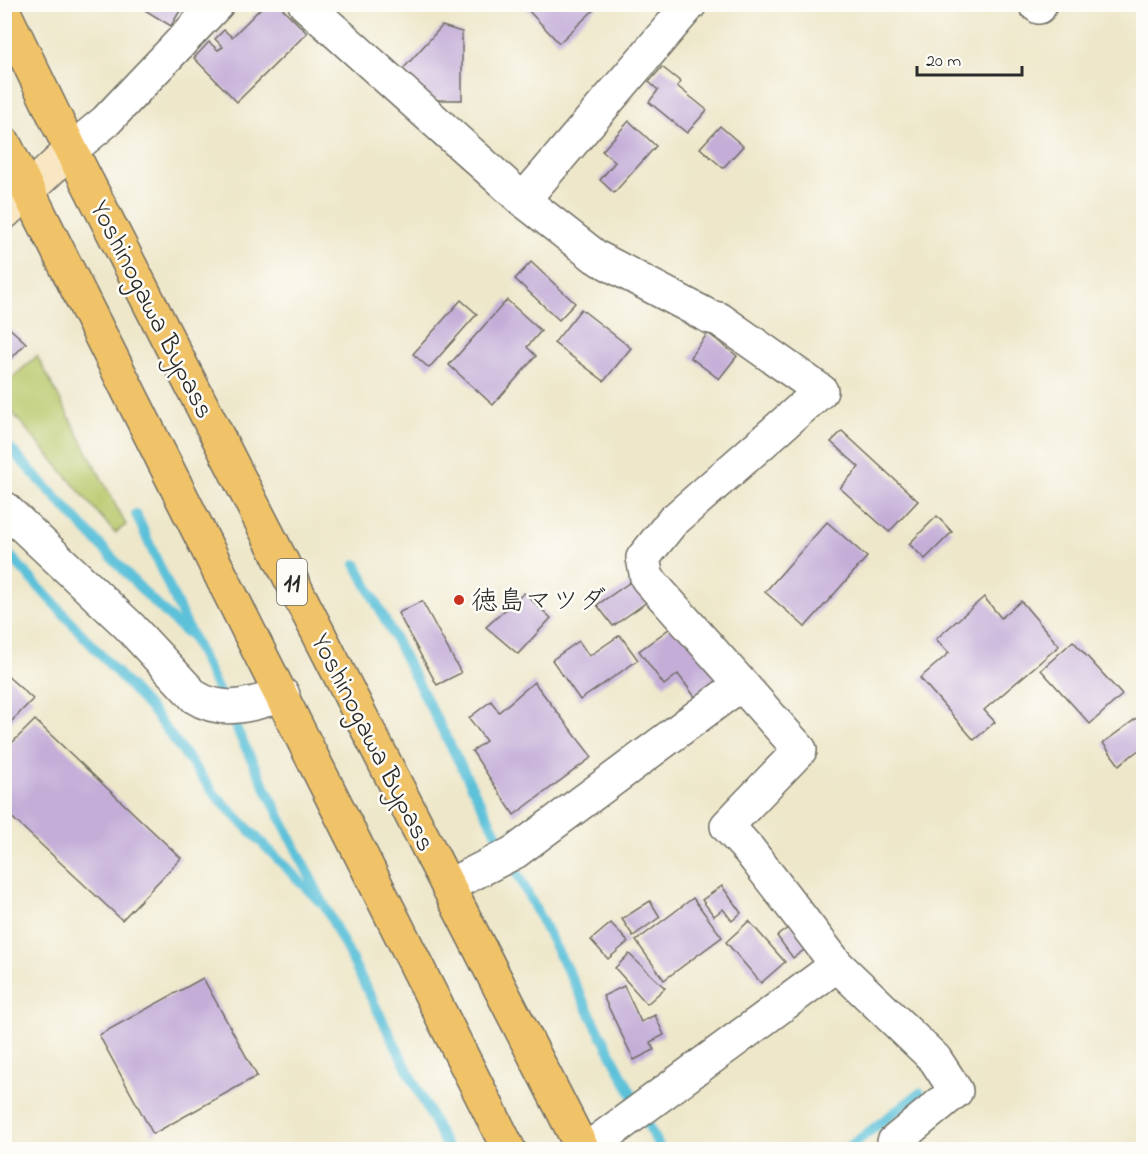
<svg xmlns="http://www.w3.org/2000/svg" width="1148" height="1154" viewBox="0 0 1148 1154" font-family="'Indie Flower','Klee One',sans-serif">
	<style>
		.green { fill: #b8c86b; stroke: #727a4b; stroke-width: 1.5 }
		.lines { fill: none; stroke-linecap: round; stroke-linejoin: round }
		.stream { stroke: #5bc1d9; stroke-width: 10 }
		.building { fill: #c4aed8 }
		.street-casing { stroke: #6f6d63; stroke-width: 36 }
		.secondary-casing { stroke: #6f6d63; stroke-width: 36 }
		.highway-casing { stroke: #6f6d63; stroke-width: 36 }
		.street { stroke: #fff; stroke-width: 33 }
		.secondary { stroke: #f9e7c3; stroke-width: 33 }
		.highway { stroke: #f1c369; stroke-width: 33 }
		.poi-dot { fill: #c8321e; stroke: #fdfcf7; stroke-width: 2 }
		.labels { text-anchor: middle; stroke-width: 5; stroke-linejoin: round; paint-order: stroke }
		.shield { fill: #fdfcf7; stroke: #6a6a68; stroke-width: 1.5 }
		.shield-label { font-size: 26px; font-weight: bold; fill: #2b2b2b }
		.street-label { font-size: 27px; fill: #2b2b2b; stroke: #fdfcf7 }
		.poi-label { font-size: 27px; fill: #2b2b2b; stroke: #fdfcf7; text-anchor: start }
	</style>
	<rect width="100%" height="100%" fill="#fdfcf7"/>
	<filter id="ink" filterUnits="userSpaceOnUse"><feTurbulence type="fractalNoise" baseFrequency=".0167" numOctaves="2"/><feDisplacementMap in="SourceGraphic" scale="12" xChannelSelector="R" yChannelSelector="G"/><feConvolveMatrix kernelMatrix="1 2 1 2 8 2 1 2 1" color-interpolation-filters="sRGB"/></filter>
	<filter id="wash" filterUnits="userSpaceOnUse"><feTurbulence type="fractalNoise" baseFrequency=".008" numOctaves="4" result="noise"/><feDisplacementMap in="SourceGraphic" scale="24" xChannelSelector="R" yChannelSelector="G"/><feGaussianBlur stdDeviation="1.35" result="paint"/><feColorMatrix in="noise" values="0 0 0 0 0 0 0 0 0 0 0 0 0 0 0 0 0 1.4 0 .05"/><feComposite in="paint" operator="in"/></filter>
	<g filter="url(#wash)">
		<rect width="100%" height="100%" fill="#eee7ca"/>
		<polygon class="green" points="37,356 126,525 115,533 5,404 5,384"/>
		<g class="lines">
			<g class="stream">
				<polyline points="4,442 146,594 186,633"/>
				<path d="M 136,514 C 232,730 342,938 448,1150"/>
				<polyline points="4,549 153,712 217,797 320,902"/>
				<polyline points="356,564 661,1150"/>
				<polyline points="845,1150 920,1093"/>
			</g>
		</g>
		<g id="blocks">
			<g class="building">
				<polygon points="135,4 184,4 171,26"/>
				<polygon points="265,4 278,4 307,33 237,102 194,58 209,42 218,50 223,47 215,39 224,30 232,37"/>
				<polygon points="527,4 600,4 559,43 525,7"/>
				<polygon points="442,26 462,32 462,100 429,100 402,70"/>
				<polygon points="662,67 681,82 677,86 707,110 687,133 649,102 658,90 649,82"/>
				<polygon points="629,121 656,146 614,193 600,180 615,162 602,151"/>
				<polygon points="720,126 743,146 723,168 700,148"/>
				<polygon points="531,262 575,303 559,320 515,279"/>
				<polygon points="461,300 477,314 429,368 413,354"/>
				<polygon points="507,300 541,331 527,347 536,356 493,405 449,365"/>
				<polygon points="581,309 631,348 604,381 554,343"/>
				<polygon points="6,325 26,343 4,366 4,327"/>
				<polygon points="708,333 737,356 719,379 690,357"/>
				<polygon points="842,431 918,501 889,532 840,488 859,467 831,442"/>
				<polygon points="937,516 952,532 925,559 909,544"/>
				<polygon points="827,522 867,557 805,627 765,592"/>
				<polygon points="632,581 647,602 613,626 597,605"/>
				<polygon points="524,593 551,618 518,654 486,627"/>
				<polygon points="984,597 1001,618 1021,601 1059,646 984,710 995,722 974,740 920,678 949,653 936,639"/>
				<polygon points="422,601 461,673 437,685 398,613"/>
				<polygon points="677,623 719,679 695,697 678,674 664,685 639,651"/>
				<polygon points="620,635 638,660 580,700 552,660 579,641 589,656"/>
				<polygon points="1073,641 1122,695 1090,724 1041,670"/>
				<polygon points="4,673 33,699 4,729"/>
				<polygon points="534,682 592,757 514,815 472,751 486,741 469,718 491,701 499,712"/>
				<polygon points="1141,715 1144,746 1119,765 1103,743"/>
				<polygon points="35,720 181,858 122,920 4,810 4,751"/>
				<polygon points="722,886 741,913 732,921 723,909 714,916 702,900"/>
				<polygon points="693,898 722,937 664,980 636,941"/>
				<polygon points="650,901 660,917 633,936 622,919"/>
				<polygon points="749,921 785,962 761,983 726,942"/>
				<polygon points="611,923 628,942 608,959 591,940"/>
				<polygon points="792,925 808,947 793,958 777,936"/>
				<polygon points="629,954 665,988 647,1004 615,968"/>
				<polygon points="203,978 257,1076 153,1134 99,1035"/>
				<polygon points="624,986 641,1022 655,1015 664,1035 650,1042 654,1050 634,1060 603,996"/>
			</g>
		</g>
	</g>
	<g filter="url(#ink)">
		<use href="#blocks" fill-opacity="0" stroke="#6f6d63" stroke-width="1.5"/>
		<g class="lines">
			<defs>
				<g id="street">
					<polyline points="305,4 523,200 690,4"/>
					<polyline points="1035,4 1039,7"/>
					<polyline points="71,150 106,121 217,4"/>
					<polyline points="523,200 596,257 710,317 719,319 821,391 672,522 643,558 647,578 800,750 727,826 749,850 837,965 935,1059 956,1091 894,1142 898,1150"/>
					<path d="M 4,508 L 129,626 L 195,697 C 223,715 253,704 283,695"/>
					<polyline points="448,886 515,852 741,684"/>
					<polyline points="586,1150 837,965"/>
				</g>
				<polyline id="secondary" points="4,213 71,150"/>
				<g id="highway">
					<polyline points="4,12 71,150 583,1150"/>
					<polyline points="4,143 509,1150"/>
				</g>
			</defs>
			<use href="#street" class="street-casing"/>
			<use href="#secondary" class="secondary-casing"/>
			<use href="#highway" class="highway-casing"/>
			<use href="#street" class="street"/>
			<use href="#secondary" class="secondary"/>
			<use href="#highway" class="highway"/>
		</g>
	</g>
	<circle class="poi-dot" cx="459" cy="600" r="6"/>
	<g class="labels">
		<rect class="shield" x="277" y="559" width="30" height="46" rx="4.5"/>
		<g class="shield-label">
			<text x="292" y="591">11</text>
		</g>
		<g class="street-label">
			<text transform="translate(153 309) rotate(63)" y="9">Yoshinogawa Bypass</text>
			<text transform="translate(374 742) rotate(63)" y="9">Yoshinogawa Bypass</text>
		</g>
		<g class="poi-label">
			<text x="471" y="609">徳島マツダ</text>
		</g>
	</g>
	<rect width="1148" height="1154" fill="none" stroke="#fdfcf7" stroke-width="24"/>
	<path d="M917 66v9h105v-9" fill="none" stroke="#2b2b2b" stroke-width="3"/>
	<text x="926" y="66" font-size="18" fill="#2b2b2b" stroke="#fdfcf7" stroke-width="4.5" paint-order="stroke">20 m</text>
</svg>
